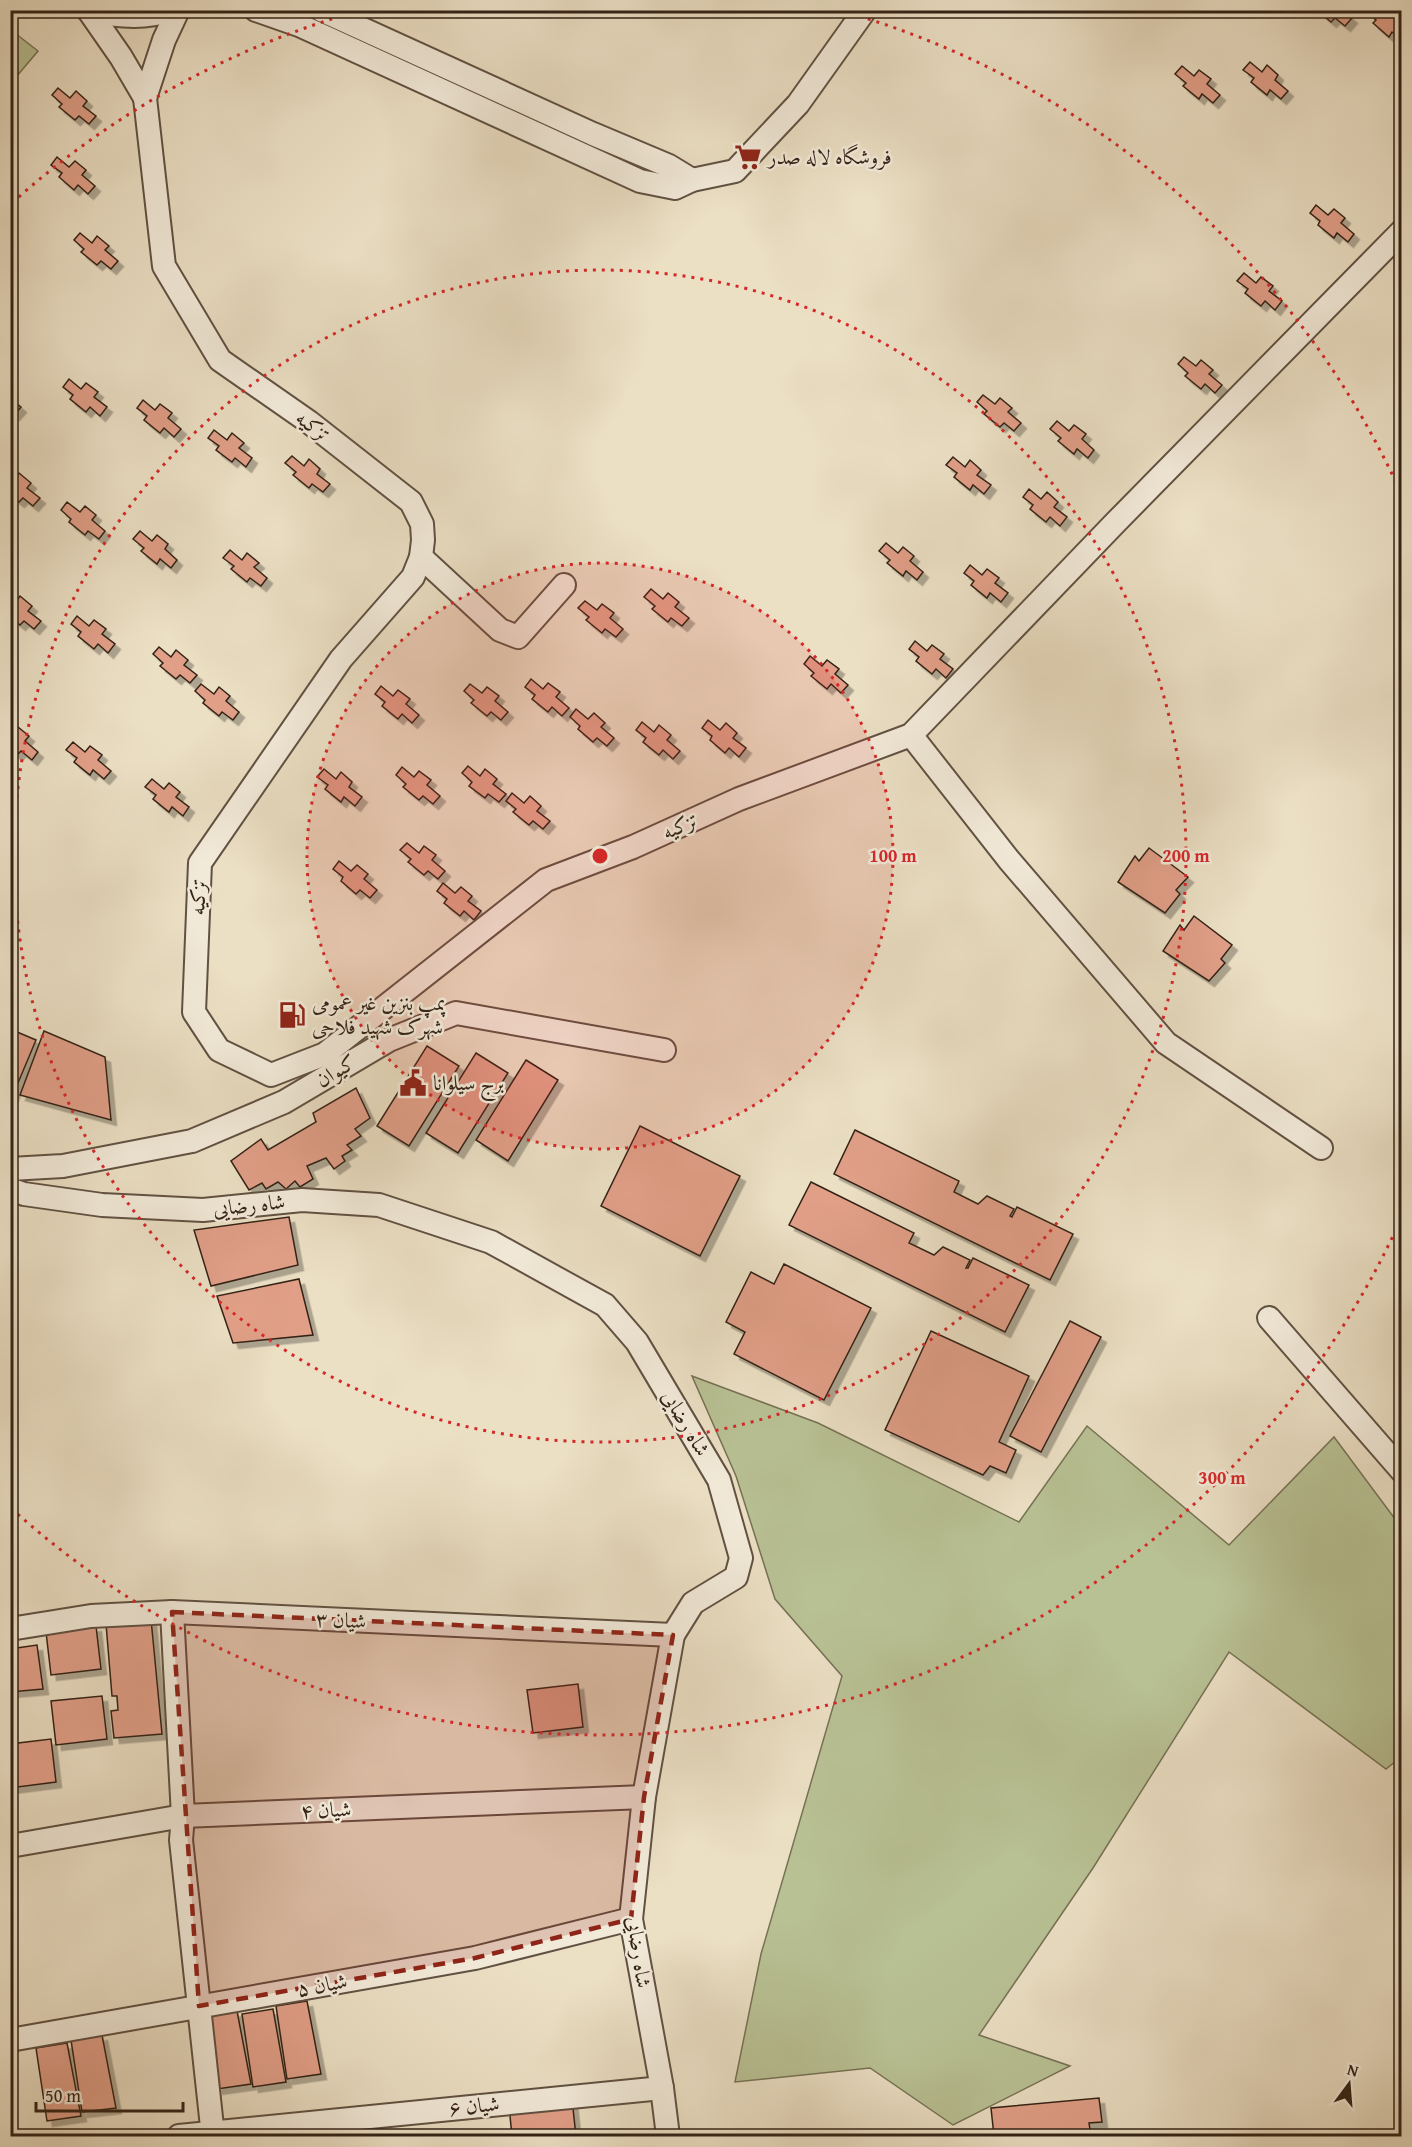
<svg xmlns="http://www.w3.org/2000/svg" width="1412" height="2147" viewBox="0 0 1412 2147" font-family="'Gentium Book Plus',Amiri,serif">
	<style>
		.green { fill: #b8c194; stroke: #767255; stroke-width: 1.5 }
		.building { fill: #e19f88; stroke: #332216; stroke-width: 1.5; filter: url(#shadow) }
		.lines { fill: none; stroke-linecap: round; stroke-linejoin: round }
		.minor-casing { stroke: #615142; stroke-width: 26 }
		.minor { stroke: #f2ead9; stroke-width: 22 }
		.marked { fill: #8f2418; fill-opacity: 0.2; stroke: #8f2418; stroke-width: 4.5; stroke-dasharray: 12 8; stroke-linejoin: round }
		.ring { fill: none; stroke: #d62828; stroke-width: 3; stroke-dasharray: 3 6 }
		.labels { text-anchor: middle; stroke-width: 5; stroke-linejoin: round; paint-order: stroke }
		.poi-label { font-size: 21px; fill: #332216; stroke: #f2ead9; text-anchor: start }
		.street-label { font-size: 21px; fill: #332216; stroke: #f2ead9 }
		.centre { fill: #d62828; stroke: #f2ead9; stroke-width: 3 }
		.ring-label { font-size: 18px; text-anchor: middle; font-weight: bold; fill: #d62828; stroke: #f2ead9; stroke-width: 5; stroke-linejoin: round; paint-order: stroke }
	</style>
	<defs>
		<filter id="shadow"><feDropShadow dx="5.5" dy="5.5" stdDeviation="0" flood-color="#0004"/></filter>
	</defs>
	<rect width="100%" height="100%" fill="#ebdfc4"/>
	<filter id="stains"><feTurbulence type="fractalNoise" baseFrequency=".00333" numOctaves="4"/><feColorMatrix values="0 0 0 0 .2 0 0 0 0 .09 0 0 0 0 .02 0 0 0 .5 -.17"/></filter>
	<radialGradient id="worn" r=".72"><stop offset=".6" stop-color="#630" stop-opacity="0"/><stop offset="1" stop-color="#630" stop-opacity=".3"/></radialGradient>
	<g class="green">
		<polygon points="11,30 38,51 11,83"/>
		<polygon points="692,1376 818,1423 1019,1522 1087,1426 1229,1545 1334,1437 1401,1527 1401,1757 1386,1769 1229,1652 1093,1868 979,2035 1070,2066 953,2125 870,2068 735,2082 761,1954 842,1676 775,1599 736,1476"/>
	</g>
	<g class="building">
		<polygon points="1317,10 1343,10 1352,18 1345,26 1335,18 1331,22"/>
		<polygon points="1366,10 1380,10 1384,14 1386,10 1393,10 1400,17 1396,22 1402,26 1402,40 1392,32 1389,37 1373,23 1376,20"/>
		<polygon points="1250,62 1262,72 1267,65 1278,75 1275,80 1288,91 1281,99 1270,90 1267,95 1251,82 1254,78 1243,70"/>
		<polygon points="1182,66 1194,76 1199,70 1211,79 1207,84 1220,95 1213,103 1202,94 1199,99 1183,86 1186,83 1175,74"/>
		<polygon points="58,88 70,98 76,91 87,101 83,106 96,116 89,124 79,116 75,120 59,107 62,104 52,95"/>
		<polygon points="57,157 69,167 75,161 86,170 82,175 95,186 88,194 78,185 74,190 59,177 62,173 51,165"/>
		<polygon points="1316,205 1328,215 1334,209 1345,218 1341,223 1354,234 1348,242 1337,233 1334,238 1318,225 1320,221 1310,213"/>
		<polygon points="80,233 92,243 97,236 109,246 105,250 118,261 111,269 101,261 97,265 81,252 84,249 74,240"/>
		<polygon points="1244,273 1256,283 1261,277 1273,286 1269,291 1282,301 1275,310 1265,301 1261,306 1245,293 1248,289 1237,281"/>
		<polygon points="1184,357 1196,366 1201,360 1213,370 1209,374 1222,385 1215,393 1205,384 1201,389 1185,376 1188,373 1178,364"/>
		<polygon points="69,379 81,389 86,383 98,392 94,397 107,407 100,416 90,407 86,412 70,399 73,395 63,387"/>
		<polygon points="983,395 995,404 1000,398 1012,408 1008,412 1021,423 1014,431 1004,423 1000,427 984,414 987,411 977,402"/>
		<polygon points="10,398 21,407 14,415 10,412"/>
		<polygon points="143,400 155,410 160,404 172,413 168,418 181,429 174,437 164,428 160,433 144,420 147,416 137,408"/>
		<polygon points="1057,421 1069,431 1074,425 1086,434 1082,439 1094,450 1088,458 1077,449 1074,454 1058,441 1061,438 1050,429"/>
		<polygon points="214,430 227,440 232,433 244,443 239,448 252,458 246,467 235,458 232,462 216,450 219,446 208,438"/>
		<polygon points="292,456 304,466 309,459 320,469 317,474 330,484 323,492 312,484 309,488 293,475 296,472 285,463"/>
		<polygon points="953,457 965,467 970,460 981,470 977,475 991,485 984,494 973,485 970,490 954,477 957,473 946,465"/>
		<polygon points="19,473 31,483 27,488 40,498 33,506 23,498 19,502 10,495 10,477 14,480"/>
		<polygon points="1029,489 1041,499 1047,492 1058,502 1054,507 1067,517 1060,526 1050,517 1046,522 1030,509 1033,505 1023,497"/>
		<polygon points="67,502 80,512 85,506 96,515 92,520 105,531 99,539 88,531 85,535 69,522 71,519 61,510"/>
		<polygon points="140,531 152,541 157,535 168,544 165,549 177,560 171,568 160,559 157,564 141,551 144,548 133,539"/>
		<polygon points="886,543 898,553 903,547 914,556 910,561 923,572 917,580 906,571 903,576 887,563 890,560 879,551"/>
		<polygon points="230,550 242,560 247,553 259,563 254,567 267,578 261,586 250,578 247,582 231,569 234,566 223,558"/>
		<polygon points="970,565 982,575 987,569 999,578 995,583 1008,593 1001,602 990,593 987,598 971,585 974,581 964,573"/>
		<polygon points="651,589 663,599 668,593 679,602 675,607 689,618 682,626 671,618 668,622 652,609 655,606 644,597"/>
		<polygon points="20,596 32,606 28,611 41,621 34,629 24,621 20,625 10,617 10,599 15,603"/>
		<polygon points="585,601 597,610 602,604 614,613 610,618 623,629 616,637 605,629 602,633 586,620 589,617 578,608"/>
		<polygon points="77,616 89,626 94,620 106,629 102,634 115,644 108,653 98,644 94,649 78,636 81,632 71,624"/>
		<polygon points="915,641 927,651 932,645 944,654 940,659 953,669 946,678 936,669 932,674 916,661 919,657 909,649"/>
		<polygon points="159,647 171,657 176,650 188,660 184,665 197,675 190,683 180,675 176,679 160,666 163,663 153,654"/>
		<polygon points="810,656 822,666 827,660 839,669 835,674 848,685 841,693 831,684 827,689 811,676 814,673 804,664"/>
		<polygon points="531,679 543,689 548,683 560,692 556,697 569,708 562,716 552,707 548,712 532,699 535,695 525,687"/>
		<polygon points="201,684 214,694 219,687 230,696 226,701 239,712 233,720 222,712 219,716 203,703 205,700 195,691"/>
		<polygon points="470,684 482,693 487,687 499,696 495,701 508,712 501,720 491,712 487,716 471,703 474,700 464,691"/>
		<polygon points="381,686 393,696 398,690 410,699 406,704 419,715 412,723 402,714 398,719 382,706 385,702 375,694"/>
		<polygon points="576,709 588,719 594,713 605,723 601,727 614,738 607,746 597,738 593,742 578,729 580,726 570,717"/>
		<polygon points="708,720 720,730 726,723 737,733 733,738 746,748 739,757 729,748 725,753 710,740 712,736 702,728"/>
		<polygon points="642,722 654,732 659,725 671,735 667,740 680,751 673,759 663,750 659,755 643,742 646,738 636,730"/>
		<polygon points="18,727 29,736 25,741 38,752 32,760 21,751 17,755 10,750 10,732 12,733"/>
		<polygon points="73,742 85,752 90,746 102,755 98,760 111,771 104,779 93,770 90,775 74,762 77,758 66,750"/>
		<polygon points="468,766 480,776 485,769 497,779 493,784 506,794 499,802 488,794 485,798 469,786 472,782 462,773"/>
		<polygon points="402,767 414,777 419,771 431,780 427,785 440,796 433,804 423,796 419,800 403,787 406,784 396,775"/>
		<polygon points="324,769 336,779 341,772 352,782 349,787 362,797 355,806 344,797 341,802 325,789 328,785 317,777"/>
		<polygon points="152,779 164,789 169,783 180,792 176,797 189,807 183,816 172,807 169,812 153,799 156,795 145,787"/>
		<polygon points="512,793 524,803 530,796 541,806 537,811 550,821 543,829 533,821 529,825 513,812 516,809 506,801"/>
		<polygon points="407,843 419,853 424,846 436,855 432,860 445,871 438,879 428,871 424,875 408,862 411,859 400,850"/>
		<polygon points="1149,848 1188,877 1176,890 1180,894 1165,913 1118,882 1135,856 1139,861"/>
		<polygon points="339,861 351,871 357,865 368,874 364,879 377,890 370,898 360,890 356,894 341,881 343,877 333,869"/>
		<polygon points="443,883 455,893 461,887 472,896 468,901 481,911 474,920 464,911 460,916 444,903 447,899 437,891"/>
		<polygon points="1194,916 1232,945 1221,959 1225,963 1209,981 1163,951 1180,925 1184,930"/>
		<polygon points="10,1029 36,1040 10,1102"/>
		<polygon points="44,1031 105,1057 111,1120 20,1095"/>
		<polygon points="427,1046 459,1066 409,1146 377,1126"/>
		<polygon points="476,1053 508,1073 458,1153 426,1133"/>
		<polygon points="526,1060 558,1080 508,1161 476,1140"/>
		<polygon points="356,1088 370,1118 355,1129 361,1136 347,1145 352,1150 342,1156 345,1161 334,1169 326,1158 307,1166 313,1179 300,1187 295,1181 286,1189 278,1182 266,1189 262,1183 249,1190 231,1161 261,1139 268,1150 316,1122 313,1113"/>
		<polygon points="640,1126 740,1176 700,1256 601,1206"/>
		<polygon points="855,1130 959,1181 954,1192 978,1204 987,1196 1014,1209 1010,1216 1012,1217 1017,1207 1073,1234 1050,1280 834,1174"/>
		<polygon points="811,1182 914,1233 909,1243 934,1255 943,1247 970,1260 966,1268 968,1268 973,1258 1029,1285 1005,1332 789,1225"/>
		<polygon points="289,1217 298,1265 211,1286 194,1230"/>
		<polygon points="784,1264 871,1308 824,1400 734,1354 745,1332 726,1322 751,1272 774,1284"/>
		<polygon points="299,1279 313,1335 233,1343 217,1296"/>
		<polygon points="1070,1321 1101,1337 1041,1452 1010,1436"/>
		<polygon points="931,1331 1029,1376 999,1442 1016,1450 1006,1473 990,1466 983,1475 885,1430"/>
		<polygon points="151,1619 162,1734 114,1738 111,1711 118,1710 117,1696 112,1696 106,1624"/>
		<polygon points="96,1626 101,1669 51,1675 46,1632"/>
		<polygon points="37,1645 43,1689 10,1692 10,1649"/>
		<polygon points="578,1684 583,1727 533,1733 527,1690"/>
		<polygon points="102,1696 107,1739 56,1745 51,1701"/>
		<polygon points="51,1739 56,1782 10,1788 10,1744"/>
		<polygon points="307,2001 321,2074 287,2079 276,2006"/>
		<polygon points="273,2009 286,2082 253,2087 242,2014"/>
		<polygon points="237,2011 251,2084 217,2089 206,2016"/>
		<polygon points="102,2035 116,2108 82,2112 71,2040"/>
		<polygon points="67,2043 81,2116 47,2121 36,2048"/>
		<polygon points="1099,2098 1102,2122 1089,2123 1091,2136 994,2136 991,2108"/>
		<polygon points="572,2099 576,2136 512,2136 509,2106"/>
	</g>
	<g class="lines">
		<defs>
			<g id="minor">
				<path d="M 88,10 C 114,16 144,20 170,10"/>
				<polyline points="256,10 299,25 640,181 675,188 692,180 735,171 798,104 865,10"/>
				<polyline points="321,10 593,134 669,166 692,180"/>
				<polyline points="89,11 121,57 145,98 164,40 178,10"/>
				<polyline points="145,98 164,266 220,360 309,422 411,502 422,524 423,540 421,557 413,577 341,659 200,863 194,1012 219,1050 271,1075 325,1054 546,880 633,847 739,799 911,735 1116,522 1402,231"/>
				<polyline points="421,557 500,630 518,637 564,585"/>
				<polyline points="911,735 1009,860 1166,1043 1321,1148"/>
				<polyline points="10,1169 63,1166 192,1141 284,1102 389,1040 456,1013 664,1050"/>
				<polyline points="10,1189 24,1194 102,1205 203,1210 302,1200 379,1205 491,1242 605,1305 637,1342 719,1480 741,1558 736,1577 693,1603 673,1635 644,1797 631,1919 662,2088 668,2136"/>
				<polyline points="1269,1318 1402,1471"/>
				<polyline points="172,1612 183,1816 181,1840 213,2136"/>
				<polyline points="10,1629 91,1616 172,1612 673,1635"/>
				<polyline points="10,1846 183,1816 644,1797"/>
				<polyline points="10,2040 475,1958 631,1919"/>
				<polyline points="179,2136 662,2088"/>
			</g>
		</defs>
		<use href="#minor" class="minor-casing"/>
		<use href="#minor" class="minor"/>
	</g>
	<path class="marked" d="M 172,1612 L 673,1635 L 644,1797 L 631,1919 L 475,1958 L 199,2006 Z"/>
	<circle cx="600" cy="856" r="293" fill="#d62828" fill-opacity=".12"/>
	<g class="ring">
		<circle cx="600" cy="856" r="293"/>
		<circle cx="600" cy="856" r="586"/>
		<path d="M1400 1221A879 879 0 0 1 12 1509M12 203A879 879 0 0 1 358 11M842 11A879 879 0 0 1 1400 491"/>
	</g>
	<defs>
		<symbol id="supermarket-bare" viewBox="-9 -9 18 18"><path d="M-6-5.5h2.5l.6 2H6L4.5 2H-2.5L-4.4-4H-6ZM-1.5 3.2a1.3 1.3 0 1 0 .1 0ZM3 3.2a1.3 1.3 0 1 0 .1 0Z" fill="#8f2418" stroke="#f2ead9" stroke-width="2.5" paint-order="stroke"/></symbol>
		<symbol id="fuel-bare" viewBox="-9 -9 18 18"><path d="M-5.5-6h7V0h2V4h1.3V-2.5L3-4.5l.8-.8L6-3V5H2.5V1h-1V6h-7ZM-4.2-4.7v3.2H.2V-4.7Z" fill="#8f2418" stroke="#f2ead9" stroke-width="2.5" paint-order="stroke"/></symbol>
		<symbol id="civic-bare" viewBox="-9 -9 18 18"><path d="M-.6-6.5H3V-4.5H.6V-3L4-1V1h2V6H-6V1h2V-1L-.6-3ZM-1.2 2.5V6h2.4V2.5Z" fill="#8f2418" stroke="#f2ead9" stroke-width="2.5" paint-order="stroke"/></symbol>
	</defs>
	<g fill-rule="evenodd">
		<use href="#supermarket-bare" x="729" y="138" width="38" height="38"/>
		<use href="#fuel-bare" x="273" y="996" width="38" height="38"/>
		<use href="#civic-bare" x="394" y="1064" width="38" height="38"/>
	</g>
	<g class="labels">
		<g class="poi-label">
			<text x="768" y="164">فروشگاه لاله صدر</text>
			<text x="312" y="1010">پمپ بنزین غیر عمومی<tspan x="312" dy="24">شهرک شهید فلاحی</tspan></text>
			<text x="433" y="1090">برج سیلوانا</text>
		</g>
		<g class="street-label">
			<text transform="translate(313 426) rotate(37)" y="7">تزکیه</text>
			<text transform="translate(680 826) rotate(-24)" y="7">تزکیه</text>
			<text transform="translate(198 897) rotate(-87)" y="7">تزکیه</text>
			<text transform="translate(336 1071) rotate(-31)" y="7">کیوان</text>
			<text transform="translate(249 1205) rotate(-6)" y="7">شاه رضایی</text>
			<text transform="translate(686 1423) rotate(59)" y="7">شاه رضایی</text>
			<text transform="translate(341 1620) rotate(3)" y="7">شیان ۳</text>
			<text transform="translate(326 1810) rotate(-2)" y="7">شیان ۴</text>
			<text transform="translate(639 1952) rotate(82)" y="7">شاه رضایی</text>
			<text transform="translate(322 1985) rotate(-10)" y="7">شیان ۵</text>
			<text transform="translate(474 2106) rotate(-6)" y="7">شیان ۶</text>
		</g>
	</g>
	<circle cx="600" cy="856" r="9" class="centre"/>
	<g class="ring-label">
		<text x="893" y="862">100 m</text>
		<text x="1186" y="862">200 m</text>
		<text x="1222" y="1484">300 m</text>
	</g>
	<rect width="1412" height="2147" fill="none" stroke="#ebdfc4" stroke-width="36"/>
	<rect x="12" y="12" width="1388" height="2123" fill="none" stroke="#332216" stroke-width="3"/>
	<rect x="18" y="18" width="1376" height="2111" fill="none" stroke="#332216" stroke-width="1.5"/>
	<g transform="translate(1349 2084) rotate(16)" stroke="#f2ead9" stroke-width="4.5" paint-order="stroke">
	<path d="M0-4.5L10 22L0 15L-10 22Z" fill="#332216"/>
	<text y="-9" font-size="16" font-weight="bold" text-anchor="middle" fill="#332216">N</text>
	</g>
	<path d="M36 2102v9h147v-9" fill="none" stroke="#332216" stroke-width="3"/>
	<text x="45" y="2102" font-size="18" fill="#332216" stroke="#f2ead9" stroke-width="4.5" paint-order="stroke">50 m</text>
	<rect width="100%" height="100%" filter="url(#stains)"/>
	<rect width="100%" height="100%" fill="url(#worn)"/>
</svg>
